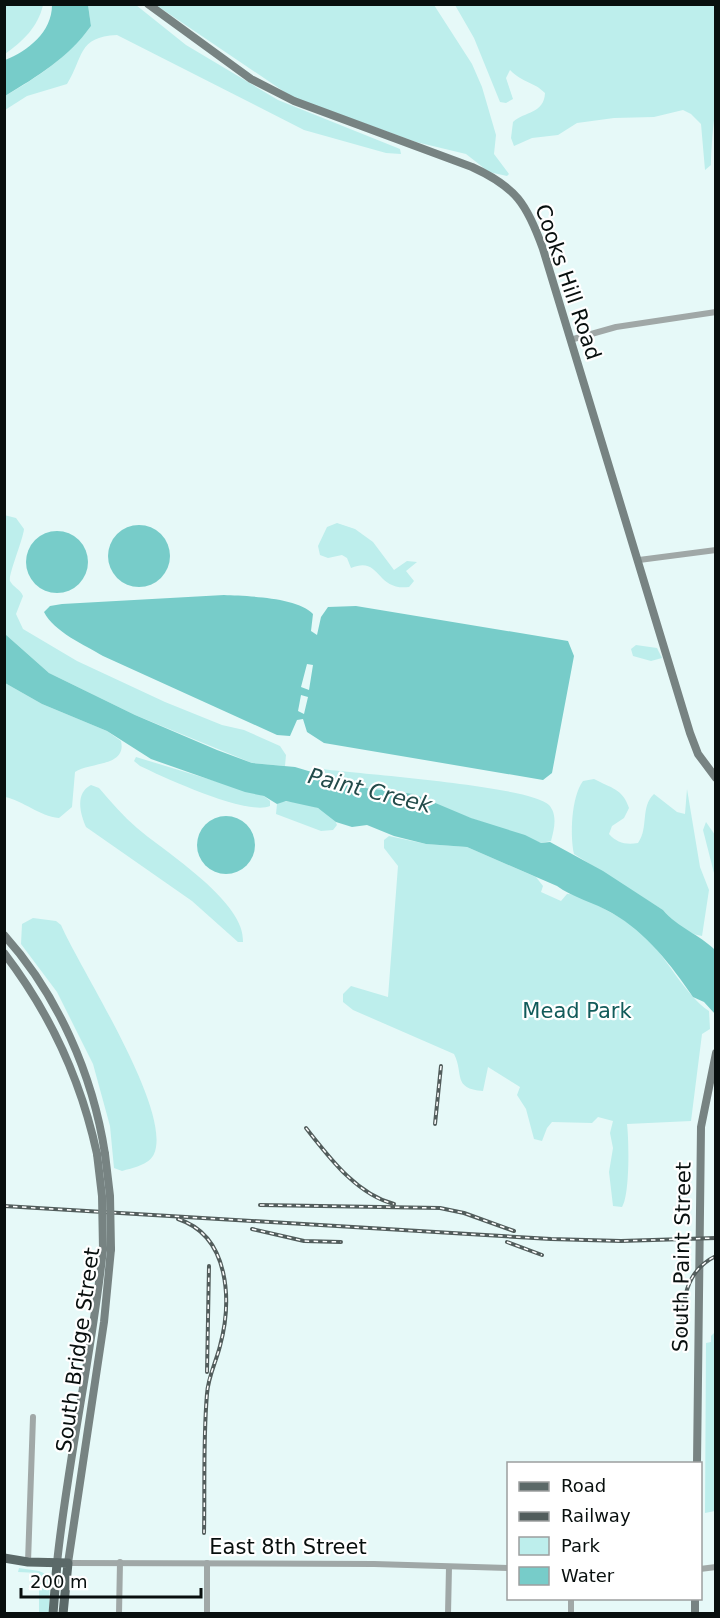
<svg xmlns="http://www.w3.org/2000/svg" width="720" height="1618" viewBox="0 0 720 1618" font-family="'DejaVu Sans',sans-serif">
	<style>
		.green { fill: #bdeeec }
		.water { fill: #77ccc9; fill-rule: evenodd }
		.lines { fill: none; stroke-linecap: round; stroke-linejoin: round }
		.street { stroke: #a0a8a7; stroke-width: 6 }
		.secondary { stroke: #778382; stroke-width: 8 }
		.primary { stroke: #5b6968; stroke-width: 9 }
		.rail-casing { stroke: #525d5c; stroke-width: 4 }
		.rail { stroke: #fff; stroke-width: 1.5; stroke-dasharray: 4.5; stroke-linecap: butt }
		.secondary-bridge { stroke: #778382; stroke-width: 8 }
		.labels { text-anchor: middle; stroke-width: 4.5; stroke-linejoin: round; paint-order: stroke }
		.street-label { font-size: 21px; fill: #080f0e; stroke: #fff }
		.park-label { font-size: 21px; fill: #125b5a; stroke: #fff }
		.water-label { font-size: 22px; font-style: italic; fill: #234b4a; stroke: #fff }
	</style>
	<rect width="100%" height="100%" fill="#e6f9f8"/>
	<g class="green">
		<path d="M 5,4 L 43,5 C 38,27 23,41 5,54 Z"/>
		<path d="M 88,5 L 136,5 L 186,45 L 278,100 L 400,149 L 401,154 L 386,153 L 304,130 L 117,35 C 77,37 84,57 67,84 L 27,96 L 5,110 L 5,96 C 38,77 68,57 91,26 Z"/>
		<polygon points="156,5 434,5 472,64 482,87 496,135 494,154 509,174 507,176 489,172 466,154 416,142 292,97"/>
		<path d="M 455,5 L 715,5 L 716,112 C 713,117 711,157 711,165 L 705,170 L 701,124 L 691,114 L 683,110 L 654,117 L 614,118 L 577,123 L 558,135 L 532,138 L 514,146 L 511,138 L 513,122 C 525,111 544,114 545,93 C 533,81 524,84 510,70 L 506,78 L 513,99 L 506,103 L 500,102 L 474,38 Z"/>
		<path d="M 4,515 L 16,518 L 24,529 C 23,540 8,575 10,581 C 13,587 20,589 23,596 L 16,614 L 23,629 L 77,661 L 165,702 L 222,725 L 244,730 L 280,746 L 286,755 L 285,766 L 252,763 L 135,715 L 49,673 L 5,634 Z"/>
		<path d="M 337,523 L 355,529 L 373,542 L 394,570 L 407,561 L 417,562 L 406,571 L 414,581 L 409,587 C 375,591 381,555 351,568 L 347,558 L 342,555 L 328,558 L 320,555 L 318,546 L 327,527 Z"/>
		<polygon points="636,645 657,648 662,658 651,661 633,656 631,649"/>
		<path d="M 5,683 L 42,704 L 107,731 L 121,741 C 127,767 89,762 75,772 L 72,807 L 59,818 C 39,816 24,801 5,797 Z"/>
		<path d="M 136,757 L 264,796 L 270,801 L 270,806 C 247,816 165,778 140,766 L 134,761 Z"/>
		<path d="M 322,769 C 359,774 531,786 549,805 C 558,815 554,830 551,841 L 541,843 L 445,809 L 414,794 L 342,785 L 315,773 L 314,770 Z"/>
		<path d="M 594,779 C 611,788 623,789 629,808 L 624,818 L 612,826 L 609,834 C 617,843 626,845 638,843 C 649,828 640,807 654,794 L 677,812 L 685,814 L 687,789 L 700,867 L 709,890 L 702,936 C 686,934 673,921 663,910 L 574,854 C 570,836 571,797 583,781 Z"/>
		<path d="M 91,785 L 99,788 C 111,802 123,816 137,828 C 165,852 246,902 243,942 L 238,942 L 192,901 L 86,827 C 80,813 75,793 91,785 Z"/>
		<path d="M 281,801 C 299,802 330,806 337,825 L 333,830 L 321,831 L 276,814 L 277,804 Z"/>
		<polygon points="706,822 715,835 715,877 703,830"/>
		<path d="M 389,836 L 426,844 L 467,847 L 536,877 L 543,886 L 541,892 L 561,901 L 567,894 C 579,894 591,901 601,907 C 617,916 634,925 647,938 C 668,960 686,996 709,1011 L 710,1029 L 702,1034 L 691,1121 L 627,1124 C 629,1140 630,1195 622,1207 L 613,1206 L 609,1172 L 613,1148 L 610,1133 L 613,1121 L 598,1117 L 592,1123 L 552,1122 L 547,1128 L 542,1141 L 534,1139 L 526,1109 L 517,1095 L 520,1087 L 488,1067 L 483,1091 C 452,1089 464,1073 454,1054 L 353,1010 L 343,1002 L 343,994 L 351,986 L 388,997 L 398,866 L 384,848 L 384,840 Z"/>
		<path d="M 33,918 L 56,921 L 61,925 C 81,971 173,1111 154,1154 C 149,1165 132,1168 122,1171 L 114,1168 L 110,1126 L 93,1064 L 57,992 L 21,944 L 22,924 Z"/>
		<polygon points="715,1332 715,1511 705,1513 706,1343 711,1342 711,1336"/>
		<polygon points="19,1568 39,1571 50,1576 49,1613 39,1613 39,1573 18,1572"/>
	</g>
	<g class="water">
		<path d="M 52,5 L 88,5 L 91,26 C 68,58 38,76 5,96 L 5,60 C 28,51 52,32 52,5 Z"/>
		<circle cx="139" cy="556" r="31"/>
		<circle cx="57" cy="562" r="31"/>
		<path d="M 224,595 C 246,596 298,597 313,614 L 311,631 L 317,635 L 321,617 L 328,607 L 356,606 L 568,641 L 574,656 L 552,773 L 543,780 L 324,743 L 307,732 L 303,719 L 297,720 L 290,736 L 277,735 L 103,656 C 85,645 54,632 44,612 L 50,606 L 62,604 ZM 307,664 L 313,665 L 309,690 L 301,687 ZM 301,695 L 308,697 L 304,714 L 298,711 Z"/>
		<path d="M 5,634 L 49,673 L 135,715 L 217,750 L 252,763 L 295,767 L 315,773 L 342,785 L 414,794 L 471,818 L 525,835 L 541,843 L 550,842 L 603,871 L 663,910 C 678,928 699,934 715,950 L 715,1014 L 704,1002 L 693,997 C 671,965 647,933 612,913 C 595,903 572,897 557,886 L 467,847 L 426,844 L 394,836 L 367,825 L 352,827 L 336,822 L 318,808 L 286,801 L 277,804 L 264,796 L 245,792 L 151,759 L 107,731 L 42,704 L 5,683 Z"/>
		<circle cx="226" cy="845" r="29"/>
	</g>
	<g class="lines">
		<g class="street">
			<polyline points="570,340 616,327 716,312"/>
			<polyline points="639,560 716,550"/>
			<polyline points="28,1562 33,1417"/>
			<polyline points="68,1563 374,1564 508,1568"/>
			<polyline points="700,1569 716,1567"/>
			<polyline points="119,1614 120,1562"/>
			<polyline points="207,1614 207,1563"/>
			<polyline points="448,1614 449,1567"/>
			<polyline points="571,1614 571,1598"/>
		</g>
		<g class="secondary">
			<path d="M 148,4 L 251,79 L 294,101 L 472,167 C 516,187 527,204 543,249 L 690,733 L 698,754 L 716,778"/>
			<path d="M 4,935 C 58,995 93,1075 105,1154"/>
			<path d="M 4,953 C 50,1013 81,1080 97,1154"/>
			<polyline points="697,1464 701,1127 716,1053"/>
			<path d="M 57,1563 C 68,1458 92,1354 103,1249"/>
			<polyline points="68,1563 104,1322 111,1249"/>
			<polyline points="695,1614 695,1598"/>
		</g>
		<g class="primary">
			<polyline points="4,1558 28,1562 68,1563 63,1614"/>
			<polyline points="53,1614 57,1563"/>
		</g>
		<defs>
			<g id="rail">
				<polyline points="435,1124 441,1066"/>
				<path d="M 306,1128 C 329,1157 356,1194 394,1204"/>
				<polyline points="260,1205 440,1208 464,1213 514,1231"/>
				<polyline points="4,1206 551,1239 621,1241 716,1238"/>
				<path d="M 178,1219 C 230,1236 232,1301 220,1346 C 216,1362 208,1377 207,1394 C 203,1440 205,1487 204,1533"/>
				<polyline points="252,1229 304,1241 341,1242"/>
				<polyline points="507,1242 542,1255"/>
				<path d="M 682,1341 C 683,1307 681,1273 716,1256"/>
				<polyline points="207,1372 209,1266"/>
			</g>
		</defs>
		<use href="#rail" class="rail-casing"/>
		<use href="#rail" class="rail"/>
		<g class="secondary-bridge">
			<polyline points="97,1154 102,1196 103,1249"/>
			<polyline points="105,1154 110,1196 111,1249"/>
		</g>
	</g>
	<g class="labels">
		<g class="street-label">
			<text transform="translate(568 282) rotate(71)" y="7">Cooks Hill Road</text>
			<text transform="translate(682 1257) rotate(-89)" y="7">South Paint Street</text>
			<text transform="translate(78 1350) rotate(-82)" y="7">South Bridge Street</text>
			<text x="288" y="1554">East 8th Street</text>
		</g>
		<g class="park-label">
			<text x="577" y="1018">Mead Park</text>
		</g>
		<g class="water-label">
			<text transform="translate(370 790) rotate(14)" y="8">Paint Creek</text>
		</g>
	</g>
	<rect width="720" height="1618" fill="none" stroke="#080f0e" stroke-width="12"/>
	<rect x="507" y="1462" width="195" height="138" fill="#ffffff" stroke="#9c9f9f" stroke-width="1.5"/>
	<rect x="519" y="1482" width="30" height="9" fill="#5b6968" stroke="#9c9f9f" stroke-width="1.5"/>
	<text x="561" y="1492" font-size="18" fill="#080f0e">Road</text>
	<rect x="519" y="1512" width="30" height="9" fill="#525d5c" stroke="#9c9f9f" stroke-width="1.5"/>
	<text x="561" y="1522" font-size="18" fill="#080f0e">Railway</text>
	<rect x="519" y="1537" width="30" height="18" fill="#bdeeec" stroke="#9c9f9f" stroke-width="1.5"/>
	<text x="561" y="1552" font-size="18" fill="#080f0e">Park</text>
	<rect x="519" y="1567" width="30" height="18" fill="#77ccc9" stroke="#9c9f9f" stroke-width="1.5"/>
	<text x="561" y="1582" font-size="18" fill="#080f0e">Water</text>
	<path d="M21 1588v9h180v-9" fill="none" stroke="#080f0e" stroke-width="3"/>
	<text x="30" y="1588" font-size="18" fill="#080f0e" stroke="#ffffff" stroke-width="4.5" paint-order="stroke">200 m</text>
</svg>
